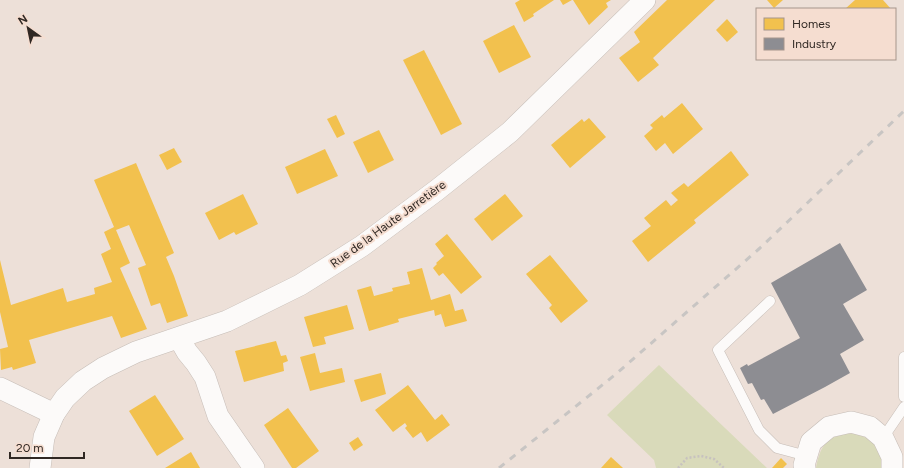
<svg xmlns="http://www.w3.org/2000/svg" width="904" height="468" viewBox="0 0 904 468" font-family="Figtree,sans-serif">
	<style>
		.green { fill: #d9daba }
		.homes { fill: #f2c14e }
		.industry { fill: #8d8d92 }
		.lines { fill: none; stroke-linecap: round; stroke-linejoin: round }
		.lane-casing { stroke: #c6bdb7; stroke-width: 11 }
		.street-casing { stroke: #c6bdb7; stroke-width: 22 }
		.path { stroke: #c7c2bf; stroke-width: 2.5; stroke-dasharray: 2 2; stroke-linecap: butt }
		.lane { stroke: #fcfaf9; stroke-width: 10 }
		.street { stroke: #fcfaf9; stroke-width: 21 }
		.rail { stroke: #c8c5c3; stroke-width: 3; stroke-dasharray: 7 7; stroke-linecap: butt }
		.labels { text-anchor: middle; stroke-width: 4; stroke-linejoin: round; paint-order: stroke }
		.street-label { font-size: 12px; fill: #302823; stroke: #f5ddd0 }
	</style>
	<rect width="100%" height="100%" fill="#ede0d8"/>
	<g class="green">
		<polygon points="659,365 767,468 656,468 654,460 607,415"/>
		<path d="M 855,433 C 859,435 866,437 870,440 C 878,446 883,458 882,468 L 816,468 C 821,442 829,435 855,433 Z"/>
	</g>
	<g class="homes">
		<polygon points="520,0 554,0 533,14 534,16 524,22 515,3"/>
		<polygon points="560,0 572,0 563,5"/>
		<polygon points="573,0 611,0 606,3 608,7 589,25"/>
		<polygon points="667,0 715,0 653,58 659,65 638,82 619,58 640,42 634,32"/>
		<polygon points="767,0 783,0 774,8"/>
		<polygon points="855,0 883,0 891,9 845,9"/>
		<polygon points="727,19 738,32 727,42 716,30"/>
		<polygon points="514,25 531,57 499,73 483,41"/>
		<polygon points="424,50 462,124 441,135 403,60"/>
		<polygon points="682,103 703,129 673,154 665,143 656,151 644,136 653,128 650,125 662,115 664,118"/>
		<polygon points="336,115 345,134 337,138 327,119"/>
		<polygon points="589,118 606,137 570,168 551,145 582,119 584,122"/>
		<polygon points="379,130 394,160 368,173 353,142"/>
		<polygon points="174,148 182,162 167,170 159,155"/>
		<polygon points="325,149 338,176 297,194 285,167"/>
		<polygon points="731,151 749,175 694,220 696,223 648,262 632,241 651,226 644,218 666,200 671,206 678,200 671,193 684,183 688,187"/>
		<polygon points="136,163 174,253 166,257 174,276 188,316 167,323 160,303 151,306 138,268 146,265 129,225 116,230 130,263 120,268 147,329 121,338 112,316 29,340 36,363 13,370 12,367 1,370 0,349 8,347 0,312 0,260 11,305 63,288 67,302 95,294 94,288 112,282 101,254 111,249 104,232 114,227 94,180"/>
		<polygon points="243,194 258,224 236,235 234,232 219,240 205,213"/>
		<polygon points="505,194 523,216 492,241 474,219"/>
		<polygon points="447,234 482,277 461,294 443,273 439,276 433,268 437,264 436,263 444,256 435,244"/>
		<polygon points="550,255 588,301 561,323 549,308 552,305 526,274"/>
		<polygon points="422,268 431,300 450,294 455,311 463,309 467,321 445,327 441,314 435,316 434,310 398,319 399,322 369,331 357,290 371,286 374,296 393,291 392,288 410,284 407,272"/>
		<polygon points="347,305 354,329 324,337 326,344 313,347 304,317"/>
		<polygon points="276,341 281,356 286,355 288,361 283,363 284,371 244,382 235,351"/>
		<polygon points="315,353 320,373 342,368 345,382 310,391 300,357"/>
		<polygon points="381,373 386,394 361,402 354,380"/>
		<polygon points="408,385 435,420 442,414 450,425 427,442 421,432 413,438 405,428 407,426 405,423 393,432 375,410"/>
		<polygon points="155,395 184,439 157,456 129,411"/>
		<polygon points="288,408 319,451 296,468 292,468 264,425"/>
		<polygon points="358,437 363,445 354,451 349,443"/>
		<polygon points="191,452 200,468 165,468"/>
		<polygon points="611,457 623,468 601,468"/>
		<polygon points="781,458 787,464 783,468 772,468"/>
	</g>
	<polygon class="industry" points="840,243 867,290 843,304 864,340 840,354 850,373 825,387 773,414 764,399 761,400 752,383 748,384 740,368 747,364 748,366 800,338 771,283"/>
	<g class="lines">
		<defs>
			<g id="lane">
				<polyline points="770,301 718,350 759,430 777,448 807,456"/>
				<polyline points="904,357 904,397"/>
				<polyline points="883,438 904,407"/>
			</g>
			<g id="street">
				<polyline points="179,338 187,352 196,363 205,377 218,416 254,468"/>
				<polyline points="0,388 54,414"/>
				<polyline points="40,468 44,437 54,414 65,398 83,381 103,368 136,352 227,321 300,285 362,246 437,190 510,132 645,0"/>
				<polyline points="805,468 804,465 811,442 829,427 851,422 870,427 883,438 892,457 892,468"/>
			</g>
		</defs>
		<use href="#lane" class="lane-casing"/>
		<use href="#street" class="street-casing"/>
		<polyline class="path" points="678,468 687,458 701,456 714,459 724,468"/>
		<use href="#lane" class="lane"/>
		<use href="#street" class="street"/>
		<polyline class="rail" points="499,468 616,374 760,248 904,111"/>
	</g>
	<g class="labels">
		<g class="street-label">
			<text transform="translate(388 224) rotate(-36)" y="4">Rue de la Haute Jarretière</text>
		</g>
	</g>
	<rect x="756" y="8" width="140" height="52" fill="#f5ddd0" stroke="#a6958b"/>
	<rect x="764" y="18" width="20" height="12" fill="#f2c14e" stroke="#a6958b"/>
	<text x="792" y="28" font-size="12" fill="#302823">Homes</text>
	<rect x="764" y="38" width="20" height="12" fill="#8d8d92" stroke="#a6958b"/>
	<text x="792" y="48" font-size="12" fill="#302823">Industry</text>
	<g transform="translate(28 28) rotate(327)" stroke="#f5ddd0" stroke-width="3" paint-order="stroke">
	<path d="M0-3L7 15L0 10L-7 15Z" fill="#302823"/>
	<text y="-6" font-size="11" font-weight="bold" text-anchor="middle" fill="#302823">N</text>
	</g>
	<path d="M10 452v6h74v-6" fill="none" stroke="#302823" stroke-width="2"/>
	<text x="16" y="452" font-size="12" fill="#302823" stroke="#f5ddd0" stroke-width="3" paint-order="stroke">20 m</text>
</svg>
